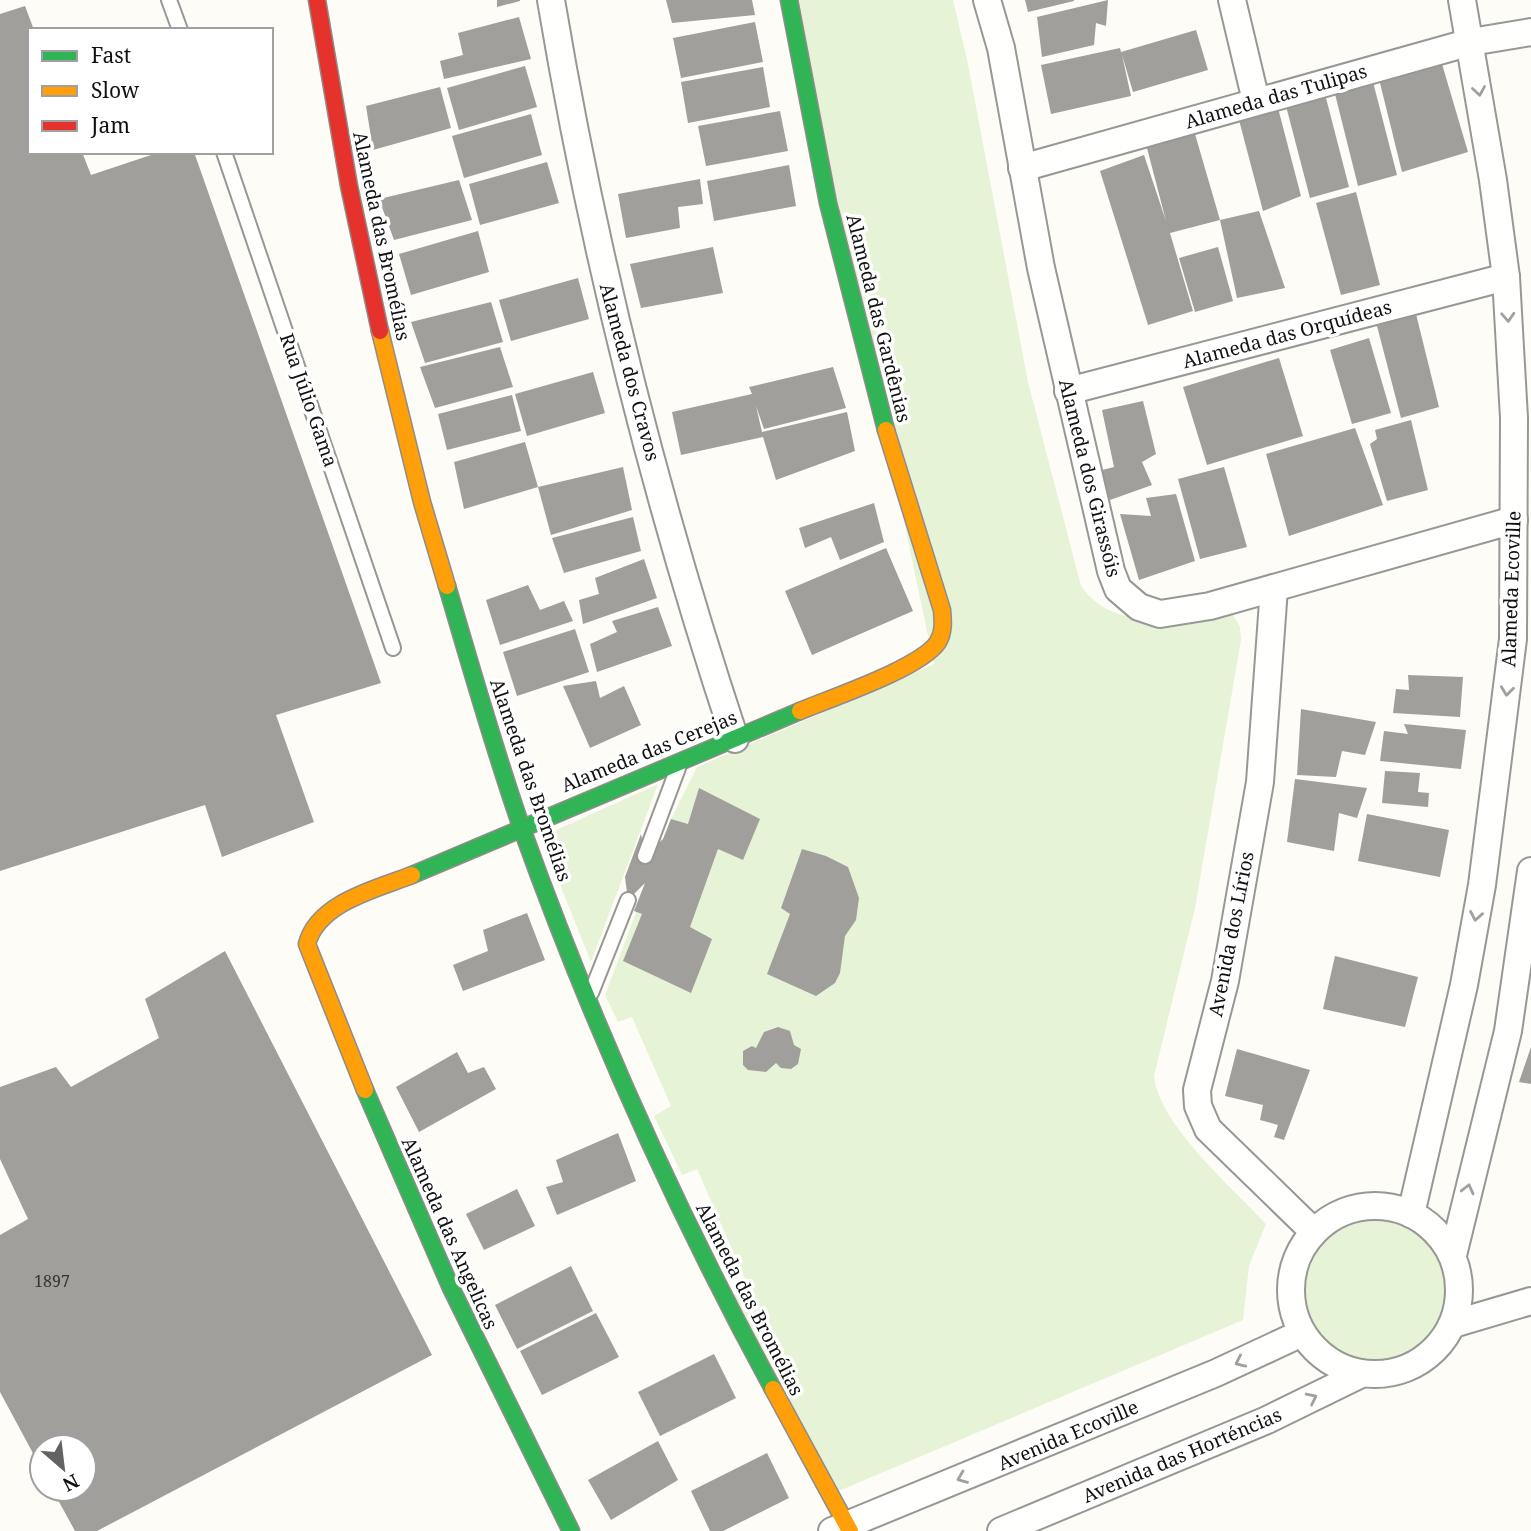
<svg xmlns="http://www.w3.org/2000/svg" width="1531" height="1531" viewBox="0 0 1531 1531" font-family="'Noto Serif',serif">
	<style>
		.green { fill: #e7f3d7 }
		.building { fill: #a19f9c }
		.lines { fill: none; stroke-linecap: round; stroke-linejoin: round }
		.lane-casing { stroke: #979795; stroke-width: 18 }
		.street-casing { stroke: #979795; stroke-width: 30 }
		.fast-casing { stroke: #8e8d8b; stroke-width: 19 }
		.slow-casing { stroke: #8e8d8b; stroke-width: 19 }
		.jam-casing { stroke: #8e8d8b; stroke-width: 19 }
		.lane { stroke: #fffffe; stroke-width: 14 }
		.street { stroke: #fffffe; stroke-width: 26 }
		.fast { stroke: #30b455; stroke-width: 16 }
		.slow { stroke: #ff9f0a; stroke-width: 16 }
		.jam { stroke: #e5322d; stroke-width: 16 }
		.oneway { stroke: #a0a09f }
		.labels { text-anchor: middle; stroke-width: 7; stroke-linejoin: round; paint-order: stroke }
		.number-label { font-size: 16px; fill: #353434 }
		.street-label { font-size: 19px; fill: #111; stroke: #fff }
	</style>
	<rect width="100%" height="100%" fill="#fdfcf7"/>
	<g class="green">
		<path d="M 794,0 L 953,0 L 967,59 L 1028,382 L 1081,586 C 1115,634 1175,616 1226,613 L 1233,615 L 1240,627 L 1241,640 L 1195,908 L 1154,1076 C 1159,1125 1232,1187 1266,1224 L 1249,1266 L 1243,1320 L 834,1493 L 734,1295 L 748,1286 L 697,1169 L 682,1175 L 654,1116 L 671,1106 L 632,1017 L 618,1022 L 605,995 L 671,819 L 697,767 L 934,664 Z"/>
		<polygon points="658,784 591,962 541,837"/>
		<circle cx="1377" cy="1291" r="71"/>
	</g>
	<g class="building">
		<polygon points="497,0 520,0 520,1 497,7"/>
		<polygon points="666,0 752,0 755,15 672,23"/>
		<polygon points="1025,0 1074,0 1074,1 1028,12"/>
		<polygon points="1108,0 1106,26 1096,23 1094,45 1042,57 1037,17"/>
		<polygon points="25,6 34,30 30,30 30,152 82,152 91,175 160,152 194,152 381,683 276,715 314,822 222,857 205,805 0,871 0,14"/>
		<polygon points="519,17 531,59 444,79 440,61 463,55 458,33"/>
		<polygon points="755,22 763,62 681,78 673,38"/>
		<polygon points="1196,30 1208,70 1133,92 1122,55 1131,96 1051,114 1041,65 1120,48 1121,52"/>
		<polygon points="1442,64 1468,152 1402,172 1379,79"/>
		<polygon points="525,66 537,107 459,130 447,88"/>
		<polygon points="763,67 770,107 688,123 681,82"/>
		<polygon points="1373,82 1397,175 1358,186 1335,94"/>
		<polygon points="440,87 451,128 373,150 366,106"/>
		<polygon points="1325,94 1349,187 1310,198 1286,106"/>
		<polygon points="1278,108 1301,196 1263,211 1239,120"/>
		<polygon points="780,111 788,151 706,166 698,126"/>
		<polygon points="531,114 542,155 464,178 452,136"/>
		<polygon points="1195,134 1220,220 1170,233 1193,311 1148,325 1100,171 1144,155 1166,221 1147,148"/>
		<polygon points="547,162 559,203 480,225 469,184"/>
		<polygon points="789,165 796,206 714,221 707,181"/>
		<polygon points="700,179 703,204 678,207 680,228 626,238 618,194"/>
		<polygon points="459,180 472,220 394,240 379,199"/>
		<polygon points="1356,192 1380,285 1341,295 1316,203"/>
		<polygon points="1259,211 1285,288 1237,298 1220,220"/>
		<polygon points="478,231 489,272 411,295 399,254"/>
		<polygon points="713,247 723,293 641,308 630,264"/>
		<polygon points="1218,247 1233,301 1195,312 1179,258"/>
		<polygon points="578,278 589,319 511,341 499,300"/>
		<polygon points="491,302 503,342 425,363 411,322"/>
		<polygon points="1416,314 1439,407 1401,418 1377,326"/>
		<polygon points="1369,338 1391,413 1352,424 1330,350"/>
		<polygon points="500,347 513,387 435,408 420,367"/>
		<polygon points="1279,358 1303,436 1207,465 1183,387"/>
		<polygon points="833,367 846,408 764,429 756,406 762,432 847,412 855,451 776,480 763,437 681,455 672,412 752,394 749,387"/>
		<polygon points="593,372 605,413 527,436 515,394"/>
		<polygon points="512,395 521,431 447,450 438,414"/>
		<polygon points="1143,401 1156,454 1142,462 1152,485 1110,500 1098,471 1114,467 1102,410"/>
		<polygon points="1411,420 1428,490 1387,501 1370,444 1377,439 1375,430"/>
		<polygon points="1355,428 1383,505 1289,536 1266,454"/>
		<polygon points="525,442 538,487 464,509 454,462"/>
		<polygon points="623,467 632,510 551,535 538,487"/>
		<polygon points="1224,467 1247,547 1200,559 1178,479"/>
		<polygon points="1176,494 1195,561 1139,580 1120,514 1151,516 1146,498"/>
		<polygon points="874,503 884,542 840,560 831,537 805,548 799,528"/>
		<polygon points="633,517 641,551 564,573 552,538"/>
		<polygon points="886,548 913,611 812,655 785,591"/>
		<polygon points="644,559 657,598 583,624 579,600 599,594 595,578"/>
		<polygon points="528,585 540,610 564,601 573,621 500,645 486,600"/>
		<polygon points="658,607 672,646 597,672 590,644 617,632 612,621"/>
		<polygon points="575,629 589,672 517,696 503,652"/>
		<polygon points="1408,675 1463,677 1460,717 1393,713 1396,689 1409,690"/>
		<polygon points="596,681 600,698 624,686 641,725 590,748 563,686"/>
		<polygon points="1301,709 1376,722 1365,755 1342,751 1336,777 1297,775"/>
		<polygon points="1404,724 1466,730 1461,769 1380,761 1384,731 1408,734"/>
		<polygon points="1385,771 1420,773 1418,792 1429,793 1428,807 1382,803"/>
		<polygon points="1295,779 1367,788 1357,818 1339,813 1334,851 1287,842"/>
		<polygon points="699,788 760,819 743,860 718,849 690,927 712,939 691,993 623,961 642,914 634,911 645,883 628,900 625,877 641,834 645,856 663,839 671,819 688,824"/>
		<polygon points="1367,814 1449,830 1440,877 1358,861"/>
		<polygon points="802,849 826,856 848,867 859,898 856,920 845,936 840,973 835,983 816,996 767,974 790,914 781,908"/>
		<polygon points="527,913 545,960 463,991 453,965 488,951 483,930"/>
		<polygon points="225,951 432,1355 97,1531 75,1531 52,1489 84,1489 84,1447 42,1447 42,1470 0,1392 0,1235 28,1219 0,1159 0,1087 56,1067 71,1087 159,1038 145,999"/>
		<polygon points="1335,956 1418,977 1405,1027 1323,1009"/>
		<polygon points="778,1027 790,1031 794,1045 801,1049 798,1064 791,1069 781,1068 776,1063 766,1072 748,1070 743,1065 743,1051 752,1046 756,1048 764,1032"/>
		<polygon points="1531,1047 1531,1084 1519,1082"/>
		<polygon points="1237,1049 1310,1070 1284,1140 1274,1137 1278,1125 1260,1120 1263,1105 1225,1096"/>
		<polygon points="457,1052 468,1073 484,1067 496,1089 419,1132 396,1087"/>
		<polygon points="618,1133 636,1181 557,1215 546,1187 563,1182 556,1160"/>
		<polygon points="517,1189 535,1226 484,1250 466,1214"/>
		<polygon points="571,1266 593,1311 517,1349 495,1305"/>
		<polygon points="596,1313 619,1357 542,1395 520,1351"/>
		<polygon points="714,1354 736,1398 660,1436 638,1392"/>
		<polygon points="658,1441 678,1480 611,1520 588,1480"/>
		<polygon points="767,1453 789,1498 723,1531 710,1531 691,1491"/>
	</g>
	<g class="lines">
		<defs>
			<g id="lane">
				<polyline points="169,0 180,30"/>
				<polyline points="224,152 393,648"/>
				<polyline points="645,856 678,768"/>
				<polyline points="591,993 628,900"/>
			</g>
			<g id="street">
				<path d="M 551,0 C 593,250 655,498 735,739"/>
				<polyline points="987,0 1001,48 1041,268 1111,571 1118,589 1139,607 1160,614 1210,606 1514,520"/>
				<polyline points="1232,0 1256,101"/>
				<polyline points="1022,168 1471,42 1531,32"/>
				<polyline points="1068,391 1506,277"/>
				<polyline points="1274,588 1260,782 1225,981 1197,1090 1198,1106 1208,1129 1314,1232"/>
				<circle cx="1375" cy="1290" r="84"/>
				<polyline points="1411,1214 1464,985 1482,885 1513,639 1514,418 1506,277 1493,180 1462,0"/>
				<polyline points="1453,1255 1508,1031 1531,871"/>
				<polyline points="1453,1324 1531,1301"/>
				<polyline points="832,1531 1216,1373 1302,1333"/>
				<polyline points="1001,1531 1267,1420 1361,1374"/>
			</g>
			<g id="fast">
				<polyline points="789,0 828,203 886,430"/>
				<path d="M 447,586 C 471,667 494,749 522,829 C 591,1021 675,1209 773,1389"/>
				<polyline points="412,875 800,711"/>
				<polyline points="365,1090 451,1288 571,1531"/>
			</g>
			<g id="slow">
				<polyline points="380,331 422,502 447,586"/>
				<path d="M 800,711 C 831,698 921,668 938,642 C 944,632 943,621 942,610 L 886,430"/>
				<path d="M 365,1090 L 307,944 C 318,902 377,889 412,875"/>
				<polyline points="773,1389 850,1531"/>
			</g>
			<polyline id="jam" points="317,0 349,186 380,331"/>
		</defs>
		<use href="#lane" class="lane-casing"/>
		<use href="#street" class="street-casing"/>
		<use href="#fast" class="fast-casing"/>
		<use href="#slow" class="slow-casing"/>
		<use href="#jam" class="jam-casing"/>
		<use href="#lane" class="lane"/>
		<use href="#street" class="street"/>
		<use href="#fast" class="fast"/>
		<use href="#slow" class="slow"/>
		<use href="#jam" class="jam"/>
	</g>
	<defs><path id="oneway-chevron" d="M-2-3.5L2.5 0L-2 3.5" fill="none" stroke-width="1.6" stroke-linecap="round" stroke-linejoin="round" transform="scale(1.75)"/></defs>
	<g class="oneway">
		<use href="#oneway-chevron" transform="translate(1479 91) rotate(81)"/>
		<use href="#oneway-chevron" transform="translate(1508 317) rotate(87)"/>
		<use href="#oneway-chevron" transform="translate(1507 691) rotate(97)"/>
		<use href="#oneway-chevron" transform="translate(1476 916) rotate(100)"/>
		<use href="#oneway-chevron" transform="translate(1468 1189) rotate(-76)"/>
		<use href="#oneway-chevron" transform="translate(1240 1362) rotate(155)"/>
		<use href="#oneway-chevron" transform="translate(1312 1398) rotate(-26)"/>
		<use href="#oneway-chevron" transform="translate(962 1478) rotate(158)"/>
	</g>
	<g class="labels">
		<g class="number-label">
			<text x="52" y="1287">1897</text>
		</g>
		<g class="street-label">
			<text transform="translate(1276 96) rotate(-16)" y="7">Alameda das Tulipas</text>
			<text transform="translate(382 236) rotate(78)" y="7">Alameda das Bromélias</text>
			<text transform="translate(879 318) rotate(76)" y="7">Alameda das Gardênias</text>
			<text transform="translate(1287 334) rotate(-15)" y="7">Alameda das Orquídeas</text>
			<text transform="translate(630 372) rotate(75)" y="7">Alameda dos Cravos</text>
			<text transform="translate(309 400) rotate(71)" y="7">Rua Júlio Gama</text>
			<text transform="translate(1090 478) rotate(76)" y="7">Alameda dos Girassóis</text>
			<text transform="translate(1511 589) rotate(-88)" y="7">Alameda Ecoville</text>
			<text transform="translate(649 751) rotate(-22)" y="7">Alameda das Cerejas</text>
			<text transform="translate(531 780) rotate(71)" y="7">Alameda das Bromélias</text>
			<text transform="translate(1231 934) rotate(-79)" y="7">Avenida dos Lírios</text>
			<text transform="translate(450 1233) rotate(66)" y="7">Alameda das Angelicas</text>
			<text transform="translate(750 1299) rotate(63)" y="7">Alameda das Bromélias</text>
			<text transform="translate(1068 1435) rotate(-23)" y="7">Avenida Ecoville</text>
			<text transform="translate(1182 1455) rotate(-23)" y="7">Avenida das Horténcias</text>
		</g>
	</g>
	<rect x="28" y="28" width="245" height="126" fill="#ffffff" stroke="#a0a0a0" stroke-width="2"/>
	<rect x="42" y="51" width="35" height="10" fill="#30b455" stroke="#a0a0a0" stroke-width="2"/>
	<text x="91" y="63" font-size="21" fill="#111111">Fast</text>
	<rect x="42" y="86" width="35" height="10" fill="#ff9f0a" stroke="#a0a0a0" stroke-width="2"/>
	<text x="91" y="98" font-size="21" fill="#111111">Slow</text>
	<rect x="42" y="121" width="35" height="10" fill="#e5322d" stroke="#a0a0a0" stroke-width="2"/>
	<text x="91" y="133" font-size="21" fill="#111111">Jam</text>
	<g transform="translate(63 1468) rotate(152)"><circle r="33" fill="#ffffff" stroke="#a0a0a0" stroke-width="2"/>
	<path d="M0-5L12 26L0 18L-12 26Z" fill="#646362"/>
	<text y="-10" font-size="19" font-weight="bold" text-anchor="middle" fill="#111111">N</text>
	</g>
</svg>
